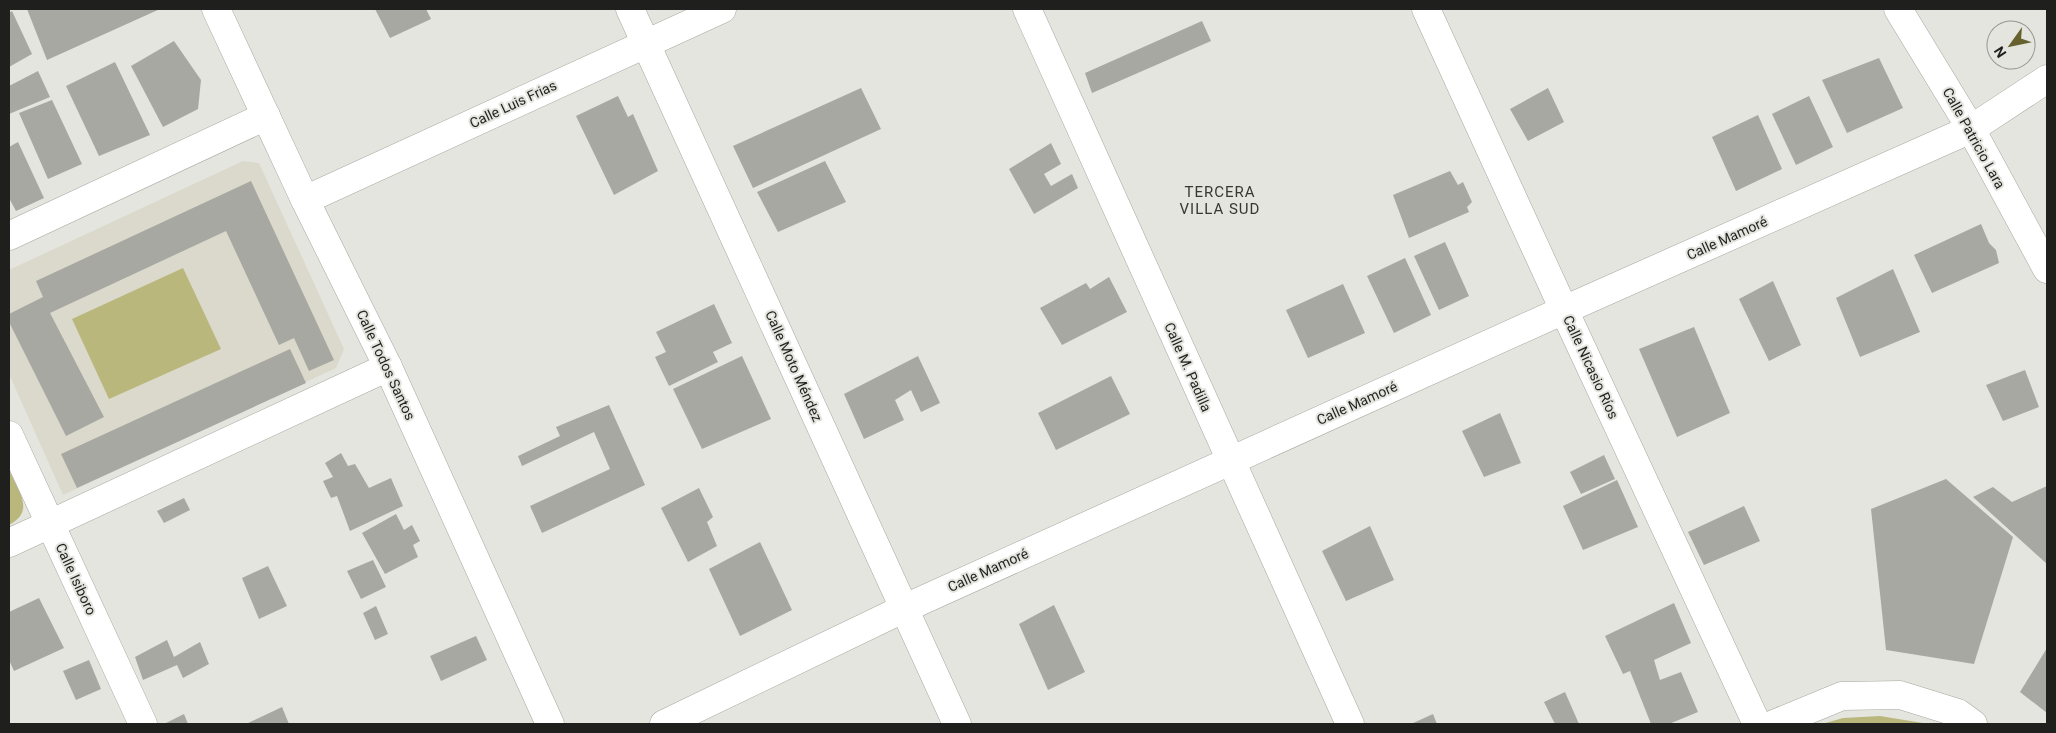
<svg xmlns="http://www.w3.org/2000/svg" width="2056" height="733" viewBox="0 0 2056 733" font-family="Roboto,sans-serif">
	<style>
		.built { fill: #dad9cc }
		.green { fill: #bab77c }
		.building { fill: #a8a8a2 }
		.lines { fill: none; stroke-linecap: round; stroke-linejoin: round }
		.street-casing { stroke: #a7a7a1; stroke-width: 29 }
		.secondary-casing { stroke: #a7a7a1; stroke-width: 29 }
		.street { stroke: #fff; stroke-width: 28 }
		.secondary { stroke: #fff; stroke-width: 28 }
		.labels { text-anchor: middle; stroke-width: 4; stroke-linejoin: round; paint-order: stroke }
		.street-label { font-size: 14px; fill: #1f1f1d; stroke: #e5e5df }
		.neighbourhood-label { font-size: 15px; letter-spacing: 1px; fill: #373733; stroke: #e5e5df }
	</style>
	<rect width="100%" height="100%" fill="#e5e5df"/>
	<polygon class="built" points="243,161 259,163 344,349 336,368 63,495 9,374 9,270"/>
	<g class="green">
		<polygon points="183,268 221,349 109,399 72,319"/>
		<path d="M 9,470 C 18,491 36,511 9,525 Z"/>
		<polygon points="1880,716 1929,724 1822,724 1843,718"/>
	</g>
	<g class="building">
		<polygon points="27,9 160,9 47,60"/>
		<polygon points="375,9 426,9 431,19 390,38"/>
		<polygon points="12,11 32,54 9,67 9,13"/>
		<polygon points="1202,21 1211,41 1092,93 1085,73"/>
		<polygon points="174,41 201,80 198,109 163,127 131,66"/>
		<polygon points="1879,58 1903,108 1847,133 1822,80"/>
		<polygon points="115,62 150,135 99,156 66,86"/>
		<polygon points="38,71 50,97 9,114 9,86"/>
		<polygon points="861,88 881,129 753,188 733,146"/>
		<polygon points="1548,88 1564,122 1528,141 1510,109"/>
		<polygon points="618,96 628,117 633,114 658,171 614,195 576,116"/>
		<polygon points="1809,96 1833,147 1796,165 1772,114"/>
		<polygon points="52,100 82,164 48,179 19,113"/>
		<polygon points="1758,115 1782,169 1736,191 1712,137"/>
		<polygon points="18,142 44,198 16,211 9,198 9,147"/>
		<polygon points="1051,143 1061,164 1044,174 1051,186 1072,174 1078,188 1034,214 1009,169"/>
		<polygon points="825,161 846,202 778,232 757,192"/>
		<polygon points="1450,171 1458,185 1463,182 1472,202 1467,207 1469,212 1409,238 1393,195"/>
		<polygon points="251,181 334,360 309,371 294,338 279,345 226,231 50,313 104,417 66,436 9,322 9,314 43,297 36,281"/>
		<polygon points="1981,224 1989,243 1996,250 1999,263 1932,293 1914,255"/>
		<polygon points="1445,242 1469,296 1439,310 1414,256"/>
		<polygon points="1405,258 1431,315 1394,333 1367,276"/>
		<polygon points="1893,269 1920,332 1860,357 1836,298"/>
		<polygon points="1109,277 1127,312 1062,345 1040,308 1086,283 1090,289"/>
		<polygon points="1773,281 1801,345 1769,361 1739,299"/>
		<polygon points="1343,284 1365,333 1308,358 1286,310"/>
		<polygon points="714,304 732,343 713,352 718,362 669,386 655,357 666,352 656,332"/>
		<polygon points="1694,327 1730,413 1677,437 1639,349"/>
		<polygon points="290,349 306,383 77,488 61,454"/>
		<polygon points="742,356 771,419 702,449 673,389"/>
		<polygon points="918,356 940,403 921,412 911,390 895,400 904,420 864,439 844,394"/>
		<polygon points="2025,370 2039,407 2003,421 1986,385"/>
		<polygon points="1111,376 1130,414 1056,450 1038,413"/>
		<polygon points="609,405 645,485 542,533 530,506 610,469 594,432 522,466 518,456 560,436 556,427"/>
		<polygon points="1500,413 1521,463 1484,477 1462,431"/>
		<polygon points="341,453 348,466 355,464 369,488 391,478 403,506 350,531 337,496 331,498 323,481 333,477 325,463"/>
		<polygon points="1604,455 1615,479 1581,494 1570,472"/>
		<polygon points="1946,479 2013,537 1974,664 1886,650 1871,509"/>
		<polygon points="1617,480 1638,527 1583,550 1563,506"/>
		<polygon points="2047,486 2047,564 1973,497 1993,487 2012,502"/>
		<polygon points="699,488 713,517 707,522 717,546 688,562 661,508"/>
		<polygon points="184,498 190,510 164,523 157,511"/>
		<polygon points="1744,506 1760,541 1704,565 1688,532"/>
		<polygon points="396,514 404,530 412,525 420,541 413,545 418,557 385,574 362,533"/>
		<polygon points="1370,526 1394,580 1346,601 1322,551"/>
		<polygon points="760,542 792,610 740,636 709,569"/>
		<polygon points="373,560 386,587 361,599 347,571"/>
		<polygon points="268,566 287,606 259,619 242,578"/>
		<polygon points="39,598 64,648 14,671 9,660 9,612"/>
		<polygon points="1674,603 1691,643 1654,660 1660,680 1681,672 1698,712 1669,724 1651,724 1630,671 1623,674 1605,636"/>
		<polygon points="1054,605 1085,672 1048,690 1019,624"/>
		<polygon points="376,606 388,634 375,640 363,613"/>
		<polygon points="476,636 487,660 441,681 430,656"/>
		<polygon points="167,640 174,657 200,642 209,664 183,678 177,665 143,680 135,657"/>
		<polygon points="2047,648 2047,713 2020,692"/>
		<polygon points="89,660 101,689 76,700 63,671"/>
		<polygon points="1565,692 1579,724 1555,724 1544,702"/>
		<polygon points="282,707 289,724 246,724"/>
		<polygon points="184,714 188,724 164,724"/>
		<polygon points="1433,714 1437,724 1411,724"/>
	</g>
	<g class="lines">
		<defs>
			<g id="street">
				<polyline points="216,9 305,200 388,367 550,724"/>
				<polyline points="630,9 957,724"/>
				<polyline points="1027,9 1350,724"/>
				<polyline points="1898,9 1971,129 2047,269"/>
				<polyline points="305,200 722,9"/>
				<polyline points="9,236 266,116"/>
				<polyline points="9,435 143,724"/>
				<polyline points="9,543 388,367"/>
				<polyline points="1757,724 1564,310 1971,129 2047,79"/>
				<polyline points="1774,724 1842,696 1900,695 1958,713 1973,724"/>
			</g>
			<polyline id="secondary" points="664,724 903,609 1564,310 1426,9"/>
		</defs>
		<use href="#street" class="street-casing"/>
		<use href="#secondary" class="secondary-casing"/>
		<use href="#street" class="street"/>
		<use href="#secondary" class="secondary"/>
	</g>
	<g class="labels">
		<g class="street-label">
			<text transform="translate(513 104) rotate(-25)" y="5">Calle Luis Frias</text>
			<text transform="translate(1974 138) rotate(61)" y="5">Calle Patricio Lara</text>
			<text transform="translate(1727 238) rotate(-24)" y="5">Calle Mamoré</text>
			<text transform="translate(386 365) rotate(65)" y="5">Calle Todos Santos</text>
			<text transform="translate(794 366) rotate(66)" y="5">Calle Moto Méndez</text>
			<text transform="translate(1188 367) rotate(66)" y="5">Calle M. Padilla</text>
			<text transform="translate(1591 367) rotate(65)" y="5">Calle Nicasio Ríos</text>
			<text transform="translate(1357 403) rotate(-24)" y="5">Calle Mamoré</text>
			<text transform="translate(988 570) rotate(-24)" y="5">Calle Mamoré</text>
			<text transform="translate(76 579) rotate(65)" y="5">Calle Isiboro</text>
		</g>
		<g class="neighbourhood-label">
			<text x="1220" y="197">TERCERA<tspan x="1220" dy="17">VILLA SUD</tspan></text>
		</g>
	</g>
	<rect width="2056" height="733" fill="none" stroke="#1f1f1d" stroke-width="20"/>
	<g transform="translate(2011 45) rotate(237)"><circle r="24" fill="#e5e5df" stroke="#969691"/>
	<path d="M0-4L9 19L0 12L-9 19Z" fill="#66622f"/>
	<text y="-8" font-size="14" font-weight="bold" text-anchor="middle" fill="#1f1f1d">N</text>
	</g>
</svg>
